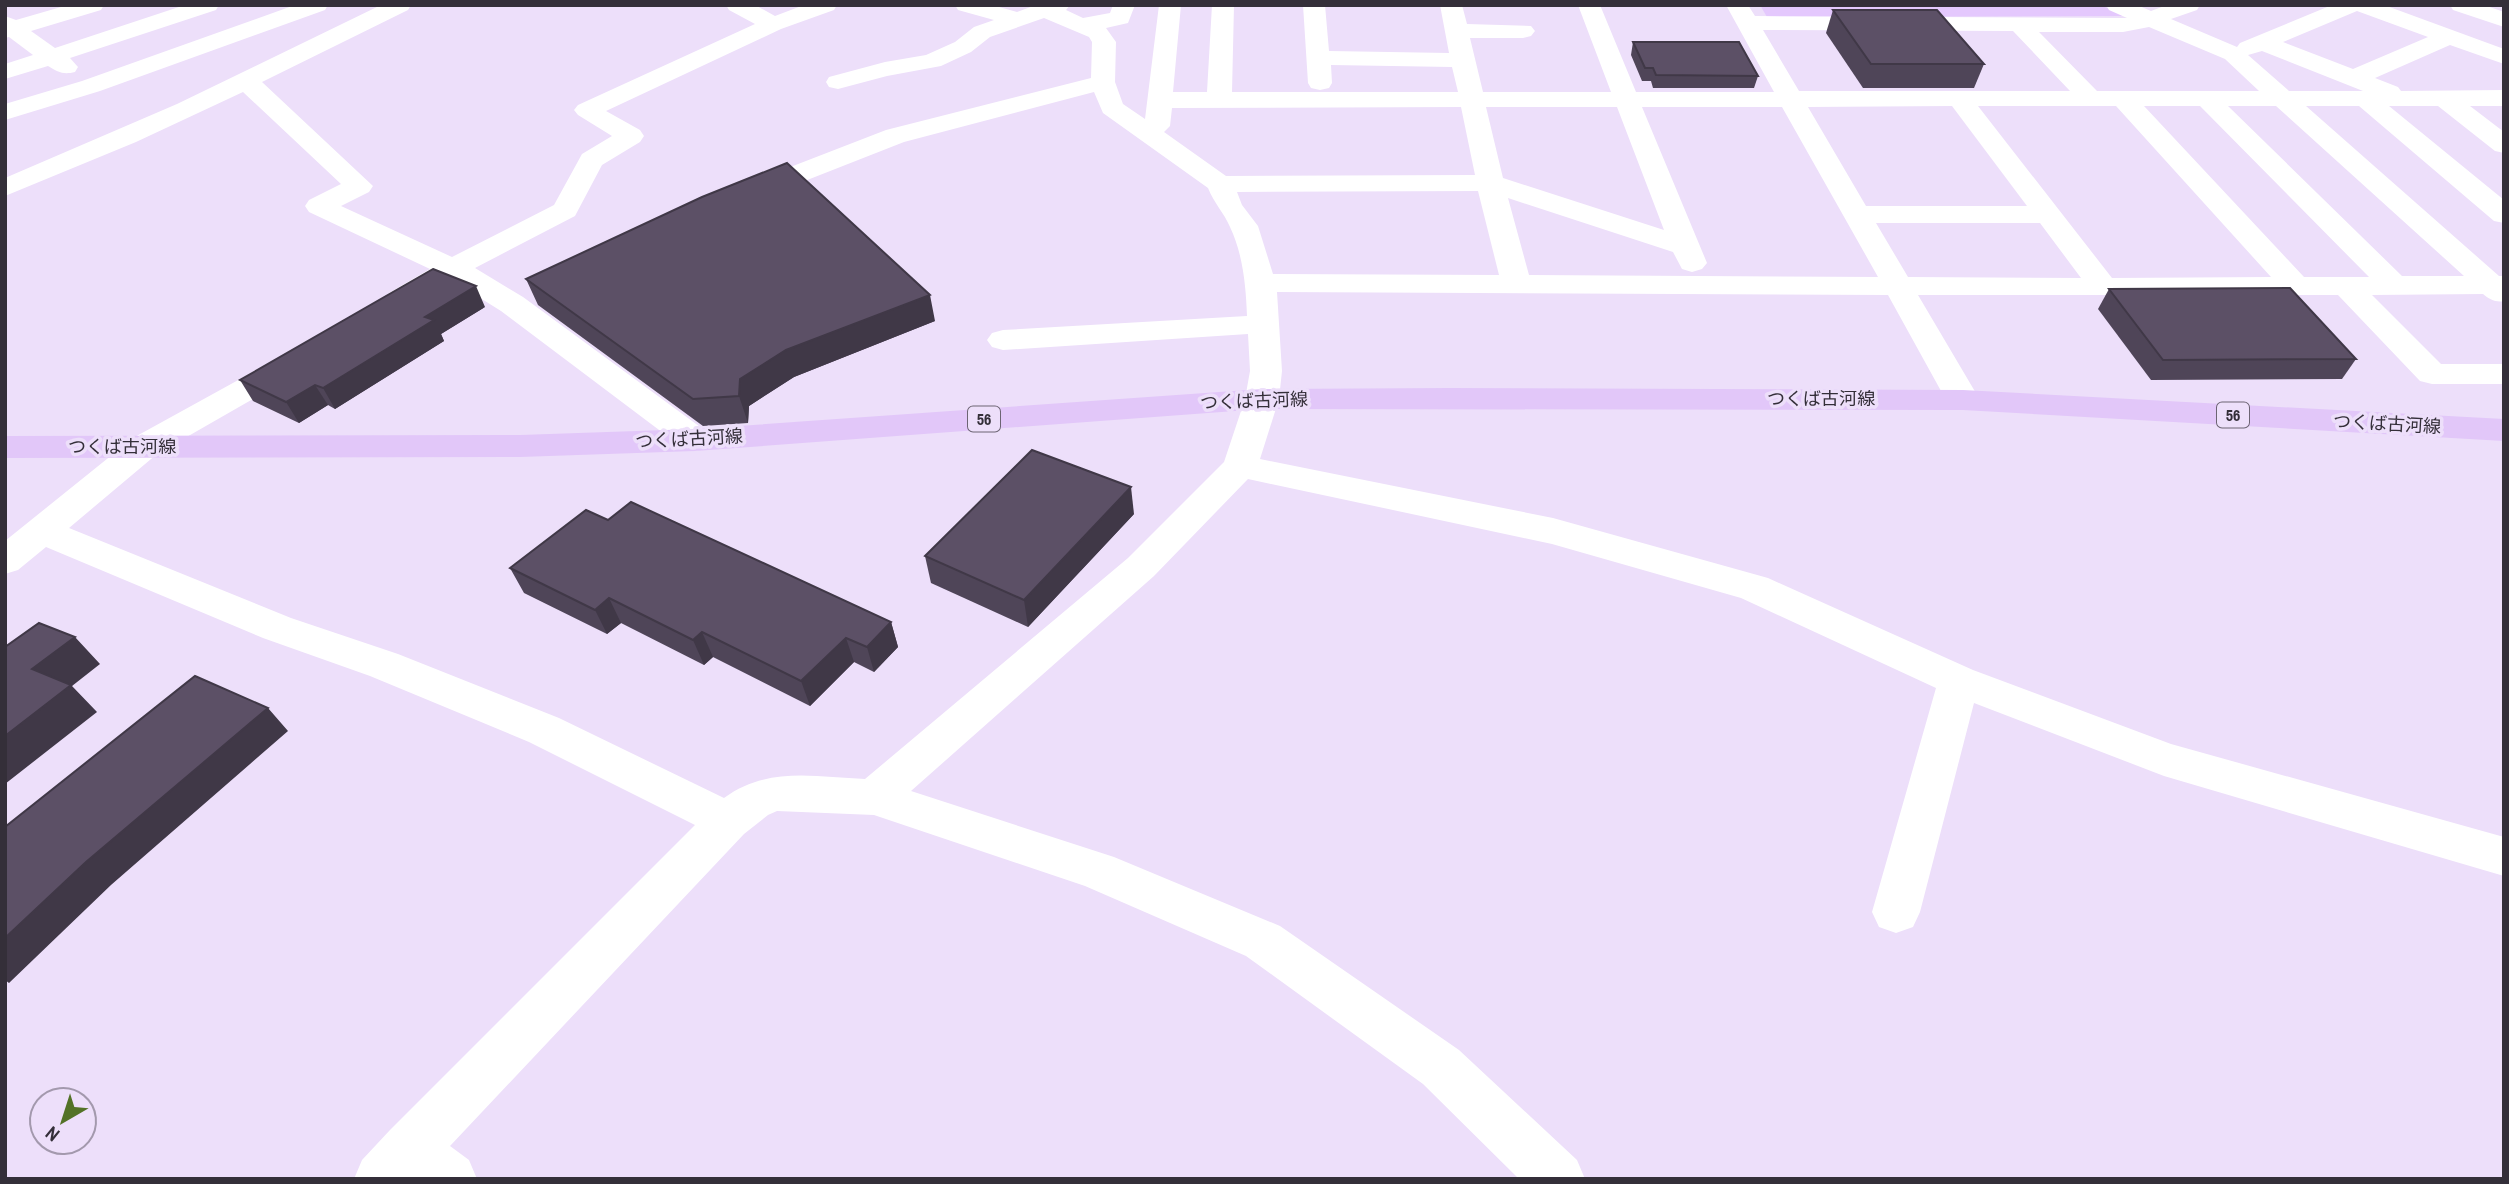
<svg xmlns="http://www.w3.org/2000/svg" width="2509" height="1184" viewBox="0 0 2509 1184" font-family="'Archivo Narrow','Noto Sans JP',sans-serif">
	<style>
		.green { fill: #e4c8fd }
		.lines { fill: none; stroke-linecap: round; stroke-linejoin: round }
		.minor { fill: #fff; fill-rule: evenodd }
		.major { fill: #e2c7f9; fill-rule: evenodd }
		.wall { fill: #4f4558 }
		.shaded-wall { fill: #403847 }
		.building { fill: #5c5066; stroke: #403847; stroke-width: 2 }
		.labels { text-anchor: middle; stroke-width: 7; stroke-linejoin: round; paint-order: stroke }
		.shield { fill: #eddffa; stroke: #6c6473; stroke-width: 2 }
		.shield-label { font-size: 16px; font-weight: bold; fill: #342f39 }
		.street-label { font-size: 18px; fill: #342f39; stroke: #eddffa }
	</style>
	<rect width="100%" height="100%" fill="#eddffa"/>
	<polygon class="green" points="1760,5 2100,5 2126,16 1767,17"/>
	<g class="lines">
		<g class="minor">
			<path d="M 68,5 L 104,5 L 101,10 L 31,31 L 55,48 L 185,5 L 219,5 L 216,10 L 70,58 L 78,67 L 75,72 C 63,75 58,72 48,66 L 5,79 L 5,64 L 33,55 L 9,37 L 5,38 L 5,16 L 16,20 Z"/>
			<polygon points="295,5 328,5 325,10 100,91 5,120 5,104 82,81"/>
			<path d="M 381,5 L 411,5 L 408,10 L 262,82 L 373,186 L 369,192 L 341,206 L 452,257 L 554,205 L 582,154 L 612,136 L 578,115 L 574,110 L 578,105 L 755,24 L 729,10 L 726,5 L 755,5 L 775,16 L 804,5 L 837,5 L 834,10 L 781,29 L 606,111 L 640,130 L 644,136 L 640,142 L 602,165 L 575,216 L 475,268 L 523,297 L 707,432 L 712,440 L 707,448 L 695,451 L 683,448 L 501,311 L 453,281 C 433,292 412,311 389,305 L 385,299 L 389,293 L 430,269 L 309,212 L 305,206 L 309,200 L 341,184 L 243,92 L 136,142 L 5,196 L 5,178 L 177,104 Z"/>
			<path d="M 955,5 L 992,5 L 1017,12 L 1036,5 L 1070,5 L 1066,10 L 1083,18 L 1110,13 L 1113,5 L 1135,5 L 1128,23 L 1106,28 L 1116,42 L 1115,82 L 1123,104 L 1145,119 L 1159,5 L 1181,5 L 1173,92 L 1207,92 L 1212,5 L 1234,5 L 1232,92 L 1458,92 L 1452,67 L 1331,65 L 1332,83 L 1329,88 L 1320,90 L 1311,88 L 1308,83 L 1303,5 L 1325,5 L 1329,51 L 1449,53 L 1440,5 L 1462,5 L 1467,24 L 1531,26 L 1535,31 L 1531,36 L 1523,38 L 1470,38 L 1483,92 L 1611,92 L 1578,5 L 1600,5 L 1636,92 L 1774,92 L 1726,5 L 1748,5 L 1755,16 L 2123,18 L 2127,18 L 2109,10 L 2106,5 L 2137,5 L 2151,11 L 2167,5 L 2200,5 L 2197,10 L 2171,19 L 2237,47 L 2240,43 L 2332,5 L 2384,5 L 2504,49 L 2504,64 L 2450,45 L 2375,78 L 2398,87 L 2401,91 L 2504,90 L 2504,106 L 2470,106 L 2504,132 L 2504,153 L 2495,151 L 2438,106 L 2389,106 L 2504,200 L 2504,223 L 2494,221 L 2359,106 L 2306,106 L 2499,276 L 2504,276 L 2504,301 C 2496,303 2489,299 2483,294 L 2372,295 L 2441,364 L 2504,364 L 2504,384 L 2432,384 L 2420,381 L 2338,295 L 1918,295 L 1980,400 L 1975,407 L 1963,410 L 1951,407 L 1946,400 L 1888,295 L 1277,292 L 1282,371 L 1279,399 L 1260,459 L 1553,518 L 1768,578 L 1973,670 L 2171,744 L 2504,837 L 2504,876 L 2164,776 L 1974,703 L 1920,912 L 1913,927 L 1896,933 L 1879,927 L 1872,912 L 1936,688 L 1741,598 L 1552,544 L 1248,479 L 1154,576 L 911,791 L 1114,857 L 1280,926 L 1459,1050 L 1577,1160 L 1585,1179 L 1519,1179 L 1423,1084 L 1246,956 L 1085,886 L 874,815 L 777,811 L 768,815 L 744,834 L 450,1146 L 469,1160 L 477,1179 L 354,1179 L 362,1160 L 390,1130 L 695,825 L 529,742 L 370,676 L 263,638 L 46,547 L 18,570 L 5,574 L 5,541 L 133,438 L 280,357 L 291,354 L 302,357 L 307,364 L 302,371 L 157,454 L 69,528 L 291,618 L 398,654 L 559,718 L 724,798 C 767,766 815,777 865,779 L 1128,558 L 1224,462 L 1245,399 L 1250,371 L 1248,334 L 1003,350 L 992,347 L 987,340 L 992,333 L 1003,330 L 1247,316 C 1246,287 1243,254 1230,227 C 1224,213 1214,203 1208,188 L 1103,113 L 1094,92 L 904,142 L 759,199 L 749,201 L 739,199 L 735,193 L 739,187 L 886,130 L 1091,78 L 1092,42 L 1089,37 L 1044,18 L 990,37 L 971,52 L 941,66 L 887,76 L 838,89 L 829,87 L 826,82 L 829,77 L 885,62 L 926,55 L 955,42 L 974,27 L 994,20 L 958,10 ZM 2357,11 L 2428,37 L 2353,69 L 2283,42 ZM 2149,27 L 2225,59 L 2259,91 L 2097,91 L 2039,32 L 2123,32 ZM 1763,30 L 2013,31 L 2070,91 L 1799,91 ZM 2262,51 L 2363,91 L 2289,91 L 2248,55 ZM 1952,106 L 2027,206 L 1866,206 L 1808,107 ZM 1978,106 L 2116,106 L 2271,277 L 2112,278 ZM 2144,106 L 2200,106 L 2369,277 L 2304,277 ZM 2228,106 L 2276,106 L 2464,276 L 2402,276 ZM 1461,107 L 1475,175 L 1226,176 L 1164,132 L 1170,126 L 1172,108 ZM 1486,107 L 1617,107 L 1664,230 L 1503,178 ZM 1642,107 L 1782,107 L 1878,277 L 1529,275 L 1508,198 L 1673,252 L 1682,269 L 1692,272 L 1702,269 L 1707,263 ZM 1478,191 L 1499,275 L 1273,274 L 1258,226 L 1242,205 L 1237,192 ZM 1876,223 L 2040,223 L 2081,278 L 1908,277 Z"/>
			<polygon points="2450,5 2484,5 2504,12 2504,27 2453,10"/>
		</g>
		<polygon class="major" points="1449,388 1963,390 2504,419 2504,441 1963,410 1262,409 695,451 520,457 5,458 5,436 520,435 695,429 1262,389"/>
	</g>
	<g class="wall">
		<polygon points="1833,10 1984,64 1974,88 1863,88 1826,33"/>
		<polygon points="1633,42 1758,76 1754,88 1653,88 1651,81 1642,81 1631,55"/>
		<polygon points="526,279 935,321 794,377 749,406 748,423 703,426 538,305"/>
		<polygon points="2109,289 2356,359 2342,379 2151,380 2098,309"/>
		<polygon points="485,307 441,334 444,341 335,409 328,405 299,423 253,401 240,380"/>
		<polygon points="1134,514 1028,627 931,583 925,556"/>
		<polygon points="608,520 891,622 898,647 874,672 854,662 810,706 713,657 704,665 621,623 607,634 524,593 510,568"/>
	</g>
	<g class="shaded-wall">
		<polygon points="476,286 485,307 441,334 444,341 335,409 323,388 425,317"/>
		<polygon points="930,295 935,321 794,377 749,406 748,423 739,396 740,379 786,350"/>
		<polygon points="315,385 328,405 299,423 286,402"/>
		<polygon points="1131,487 1134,514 1028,627 1024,600"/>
		<polygon points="609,598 621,623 607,634 595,610"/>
		<polygon points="891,622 898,647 874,672 867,647"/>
		<polygon points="702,632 713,657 704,665 693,640"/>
		<polygon points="75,637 100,664 72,686 97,712 5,784 5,736 32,669"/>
		<polygon points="846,638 854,662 810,706 801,681"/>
		<polygon points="268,708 288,731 111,885 9,983 5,980 5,938 86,862"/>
	</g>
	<g class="building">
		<polygon points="1833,10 1937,10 1984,64 1871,64"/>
		<polygon points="1633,42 1739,42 1758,76 1656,75 1653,68 1645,68"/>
		<polygon points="787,163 930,295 786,350 740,379 739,396 693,399 526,279 702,197"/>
		<polygon points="433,269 476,286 425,317 434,320 323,388 315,385 286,402 240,380"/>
		<polygon points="2290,288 2356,359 2163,360 2109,289"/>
		<polygon points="1032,450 1131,487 1024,600 925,556"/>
		<polygon points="631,502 891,622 867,647 846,638 801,681 702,632 693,640 609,598 595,610 510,568 586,510 608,520"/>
		<polygon points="39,623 75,637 32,669 71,685 5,736 5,647"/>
		<polygon points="195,676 268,708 86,862 5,938 5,827"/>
	</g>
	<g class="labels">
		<g class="shield">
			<rect x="2217" y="402.5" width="32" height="25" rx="5"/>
			<rect x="968" y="406.5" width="32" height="25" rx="5"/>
		</g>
		<g class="shield-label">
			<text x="2233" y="421">56</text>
			<text x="984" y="425">56</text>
		</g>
		<g class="street-label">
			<text x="1821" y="405">つくば古河線</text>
			<text transform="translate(1254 401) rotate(-2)" y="6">つくば古河線</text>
			<text transform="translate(2387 424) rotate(3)" y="6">つくば古河線</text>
			<text transform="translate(689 439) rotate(-3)" y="6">つくば古河線</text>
			<text x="122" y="453">つくば古河線</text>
		</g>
	</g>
	<rect width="2509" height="1184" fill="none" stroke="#342f39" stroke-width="14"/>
	<g transform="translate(63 1121) rotate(219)"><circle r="33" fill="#eddffa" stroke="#a399ad" stroke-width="2"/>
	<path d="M0-5L12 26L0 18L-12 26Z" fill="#537227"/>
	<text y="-10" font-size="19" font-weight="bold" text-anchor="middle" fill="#342f39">N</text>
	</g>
</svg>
